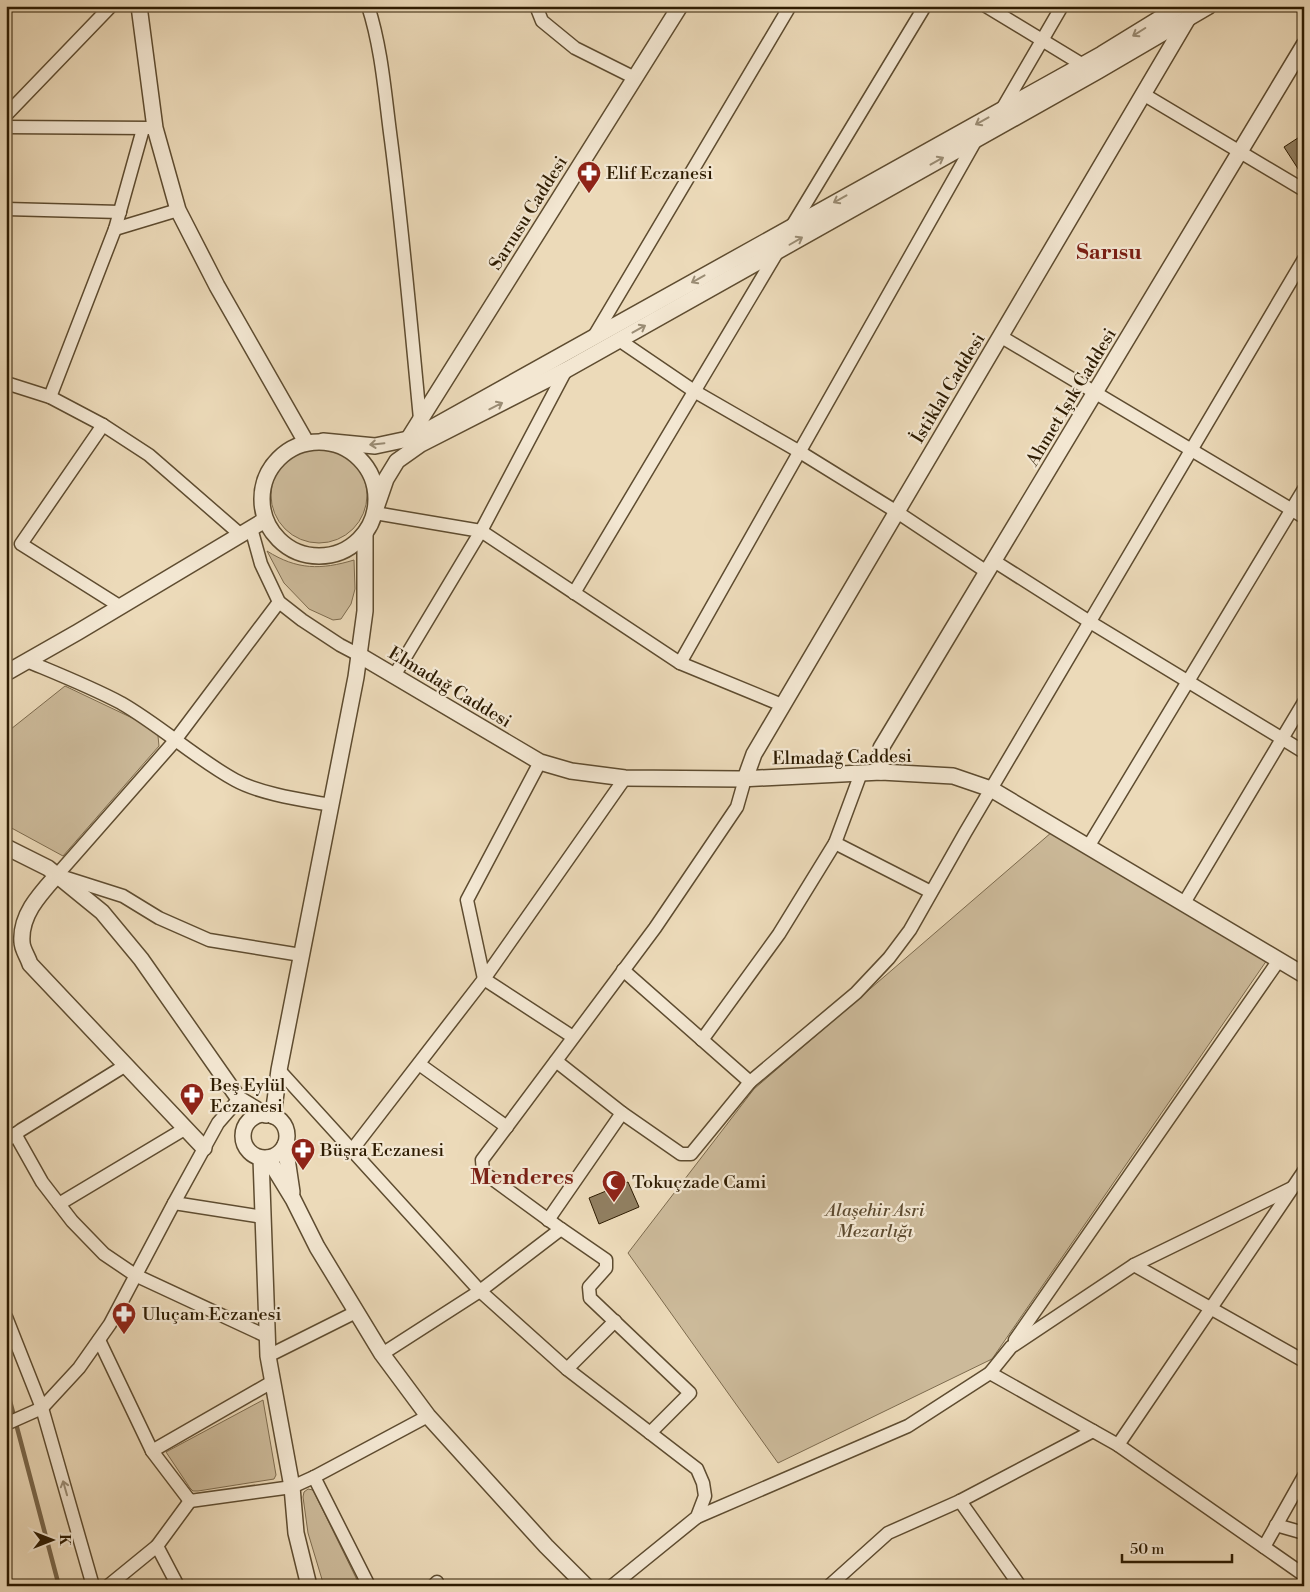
<svg xmlns="http://www.w3.org/2000/svg" width="1310" height="1592" viewBox="0 0 1310 1592" font-family="'Libre Bodoni',serif">
	<style>
		.green { fill: #ccba9a; stroke: #7d6b4e }
		.lines { fill: none; stroke-linecap: round; stroke-linejoin: round }
		.stream { stroke: #79674b; stroke-width: 4.5 }
		.building { fill: #917f61; stroke: #2e1c02 }
		.minor-casing { stroke: #5e4c30; stroke-width: 15 }
		.tertiary-casing { stroke: #5e4c30; stroke-width: 18 }
		.minor { stroke: #f3e7d2; stroke-width: 12 }
		.tertiary { stroke: #f3e7d2; stroke-width: 15 }
		.oneway { stroke: #9a8c74 }
		.labels { text-anchor: middle; stroke-width: 4.5; stroke-linejoin: round; paint-order: stroke }
		.poi-label { font-size: 18px; fill: #2e1c02; stroke: #f3e7d2; text-anchor: start }
		.street-label { font-size: 18px; fill: #2e1c02; stroke: #f3e7d2 }
		.park-label { font-size: 18px; font-style: italic; fill: #5d4b30; stroke: #f3e7d2 }
		.district-label { font-size: 22px; font-weight: bold; fill: #7a1f14; stroke: #f3e7d2 }
	</style>
	<rect width="100%" height="100%" fill="#ecdab9"/>
	<filter id="stains"><feTurbulence type="fractalNoise" baseFrequency=".004" numOctaves="4"/><feColorMatrix values="0 0 0 0 .2 0 0 0 0 .09 0 0 0 0 .02 0 0 0 .5 -.17"/></filter>
	<radialGradient id="worn" r=".72"><stop offset=".6" stop-color="#630" stop-opacity="0"/><stop offset="1" stop-color="#630" stop-opacity=".3"/></radialGradient>
	<g class="green">
		<circle cx="319" cy="495" r="48"/>
		<path d="M 267,551 C 297,570 321,570 354,560 L 355,589 L 351,604 L 341,619 L 333,620 L 309,609 L 284,583 Z"/>
		<polygon points="65,686 147,725 158,736 159,746 63,856 6,825 6,727 11,729"/>
		<polygon points="1052,832 1267,960 992,1359 778,1463 628,1253 754,1089"/>
		<polygon points="263,1400 276,1475 274,1479 198,1491 193,1491 190,1488 166,1452"/>
		<polygon points="308,1489 313,1490 360,1586 324,1586 308,1533 303,1497 304,1492"/>
	</g>
	<g class="lines">
		<polyline class="stream" points="6,1386 59,1586"/>
	</g>
	<g class="building">
		<polygon points="1304,134 1304,178 1284,147"/>
		<polygon points="628,1182 639,1207 599,1224 589,1198"/>
	</g>
	<g class="lines">
		<defs>
			<g id="minor">
				<path d="M 368,6 C 382,49 385,96 391,140 C 403,233 411,326 420,419"/>
				<polyline points="536,6 542,21 575,48 635,78"/>
				<polyline points="986,6 1083,65"/>
				<polyline points="1143,94 1304,190"/>
				<polyline points="1001,111 1062,6"/>
				<polyline points="6,115 111,6"/>
				<polyline points="6,127 150,128"/>
				<polyline points="6,209 120,212"/>
				<polyline points="792,226 925,6"/>
				<polyline points="115,229 178,210"/>
				<polyline points="1000,336 1304,517"/>
				<polyline points="593,338 790,6"/>
				<polyline points="619,340 694,391 800,452 897,512 987,572"/>
				<polyline points="6,383 50,397 103,425 149,455 241,535"/>
				<polyline points="50,397 115,229 143,129"/>
				<polyline points="103,425 21,544 121,607"/>
				<polyline points="375,513 481,531 680,663 782,705"/>
				<polyline points="251,528 261,564 279,602 302,620 340,645 359,655"/>
				<polyline points="994,561 1090,622 1304,752"/>
				<polyline points="574,593 778,251"/>
				<polyline points="279,602 173,743 57,875 123,896 159,918 209,940 301,955"/>
				<path d="M 27,661 C 58,674 91,687 121,703 C 161,726 195,758 235,780 C 260,794 303,800 331,805"/>
				<polyline points="680,663 977,138"/>
				<polyline points="394,676 481,531 566,370"/>
				<polyline points="540,762 467,900 484,979 573,1037"/>
				<polyline points="835,843 931,892"/>
				<polyline points="1088,847 1304,489"/>
				<polyline points="1184,903 1304,702"/>
				<polyline points="623,970 750,1082"/>
				<polyline points="702,1040 779,934 835,843 861,773"/>
				<polyline points="556,1061 622,1113 681,1154 691,1154 750,1082 856,993 889,958 910,930 965,833 1304,259"/>
				<polyline points="419,1064 507,1127"/>
				<polyline points="279,1070 480,1291 567,1369 697,1469 703,1483 705,1496 697,1517 612,1586"/>
				<polyline points="15,1134 42,1182 72,1221 104,1254 135,1275 266,1336"/>
				<polyline points="6,1141 21,1130 126,1065"/>
				<polyline points="352,1150 484,979 625,778"/>
				<polyline points="174,1203 263,1217"/>
				<polyline points="59,1204 186,1128"/>
				<polyline points="548,1220 622,1113"/>
				<polyline points="1134,1265 1304,1361"/>
				<polyline points="6,1317 42,1408 93,1586"/>
				<polyline points="99,1340 152,1451 190,1501 292,1487 314,1477 428,1416"/>
				<polyline points="1015,1340 1279,960"/>
				<polyline points="382,1354 480,1291 561,1229"/>
				<polyline points="268,1356 356,1312"/>
				<polyline points="567,1369 615,1321"/>
				<polyline points="990,1373 1118,1445 1304,1575"/>
				<polyline points="6,1424 42,1408 79,1368 110,1324 174,1203 218,1123 239,1099"/>
				<polyline points="650,1433 690,1393 590,1298 589,1287 606,1268 606,1260 561,1229 483,1172 482,1160 655,928 737,807 745,779"/>
				<polyline points="1118,1445 1304,1171"/>
				<polyline points="152,1451 272,1382"/>
				<polyline points="314,1477 369,1586"/>
				<polyline points="960,1501 1020,1586"/>
				<polyline points="697,1517 908,1426 990,1373 1011,1347 1134,1265 1292,1188"/>
				<polyline points="1276,1525 1304,1533"/>
				<polyline points="157,1546 178,1586"/>
				<polyline points="1264,1547 1304,1476"/>
				<polyline points="108,1586 157,1546 190,1501"/>
				<polyline points="433,1586 437,1582"/>
				<polyline points="829,1586 888,1533 960,1501 1093,1431"/>
			</g>
			<g id="tertiary">
				<polyline points="139,6 155,128 178,210 217,286 306,442"/>
				<polyline points="323,441 375,446 408,439 424,432 1102,54 1180,6"/>
				<polyline points="407,441 680,6"/>
				<circle cx="319" cy="499" r="57"/>
				<polyline points="376,508 386,479 397,461 421,444 566,370 1098,71 1209,6"/>
				<polyline points="359,655 540,762 571,771 625,778 740,779 881,772 953,776 991,789 1304,975"/>
				<polyline points="6,673 78,632 265,520"/>
				<polyline points="881,772 881,748 1304,45"/>
				<polyline points="745,779 754,754 1187,20"/>
				<polyline points="6,847 48,868 102,912 141,959 239,1099 266,1115"/>
				<path d="M 57,875 C 40,894 20,915 22,942 C 22,949 28,957 30,964 L 204,1148"/>
				<circle cx="265" cy="1136" r="22"/>
				<polyline points="273,1116 279,1070 356,677 365,611 365,533"/>
				<polyline points="285,1145 292,1192"/>
				<polyline points="261,1158 268,1356 292,1487 296,1533 309,1586"/>
				<polyline points="268,1158 293,1199 317,1247 382,1354 428,1416 546,1546 586,1586"/>
			</g>
		</defs>
		<use href="#minor" class="minor-casing"/>
		<use href="#tertiary" class="tertiary-casing"/>
		<use href="#minor" class="minor"/>
		<use href="#tertiary" class="tertiary"/>
	</g>
	<defs><path id="oneway-shaft" d="M-6 0H5M1.5-3L5.5 0L1.5 3" fill="none" stroke-width="1.6" stroke-linecap="round" stroke-linejoin="round" transform="scale(1.25)"/></defs>
	<g class="oneway">
		<use href="#oneway-shaft" transform="translate(1139 32) rotate(148)"/>
		<use href="#oneway-shaft" transform="translate(982 121) rotate(151)"/>
		<use href="#oneway-shaft" transform="translate(937 161) rotate(-29)"/>
		<use href="#oneway-shaft" transform="translate(840 199) rotate(151)"/>
		<use href="#oneway-shaft" transform="translate(796 241) rotate(-30)"/>
		<use href="#oneway-shaft" transform="translate(698 279) rotate(151)"/>
		<use href="#oneway-shaft" transform="translate(639 329) rotate(-29)"/>
		<use href="#oneway-shaft" transform="translate(496 406) rotate(-27)"/>
		<use href="#oneway-shaft" transform="translate(377 444) rotate(174)"/>
		<use href="#oneway-shaft" transform="translate(65 1488) rotate(-106)"/>
	</g>
	<defs>
		<symbol id="pharmacy-pin" viewBox="-11 -11 22 30"><path d="M0 17L-7.5 6A9.5 9.5 0 1 1 7.5 6Z" fill="#8f2418" stroke="#f3e7d2"/><path d="M-2-6h4v4h4v4h-4v4h-4v-4h-4v-4h4Z" fill="#fff"/></symbol>
		<symbol id="mosque-pin" viewBox="-11 -11 22 30"><path d="M0 17L-7.5 6A9.5 9.5 0 1 1 7.5 6Z" fill="#8f2418" stroke="#f3e7d2"/><path d="M3.5-4.9A6 6 0 1 0 3.5 4.9A5 5 0 1 1 3.5-4.9Z" fill="#fff"/></symbol>
	</defs>
	<g fill-rule="evenodd">
		<use href="#pharmacy-pin" x="575" y="159" width="28" height="38"/>
		<use href="#pharmacy-pin" x="178" y="1081" width="28" height="38"/>
		<use href="#pharmacy-pin" x="289" y="1136" width="28" height="38"/>
		<use href="#mosque-pin" x="600" y="1168" width="28" height="38"/>
		<use href="#pharmacy-pin" x="110" y="1300" width="28" height="38"/>
	</g>
	<g class="labels">
		<g class="poi-label">
			<text x="606" y="179">Elif Eczanesi</text>
			<text x="210" y="1091">Beş Eylül<tspan x="210" dy="21">Eczanesi</tspan></text>
			<text x="320" y="1156">Büşra Eczanesi</text>
			<text x="632" y="1188">Tokuçzade Cami</text>
			<text x="142" y="1320">Uluçam Eczanesi</text>
		</g>
		<g class="street-label">
			<text transform="translate(528 213) rotate(-58)" y="6">Sarıusu Caddesi</text>
			<text transform="translate(948 388) rotate(-59)" y="6">İstiklal Caddesi</text>
			<text transform="translate(1071 397) rotate(-59)" y="6">Ahmet Işık Caddesi</text>
			<text transform="translate(450 687) rotate(31)" y="6">Elmadağ Caddesi</text>
			<text transform="translate(842 757) rotate(-1)" y="6">Elmadağ Caddesi</text>
		</g>
		<g class="park-label">
			<text x="875" y="1216">Alaşehir Asri<tspan x="875" dy="21">Mezarlığı</tspan></text>
		</g>
		<g class="district-label">
			<text x="1109" y="259">Sarısu</text>
			<text x="522" y="1184">Menderes</text>
		</g>
	</g>
	<rect width="1310" height="1592" fill="none" stroke="#ecdab9" stroke-width="25"/>
	<rect x="8" y="8" width="1295" height="1577" fill="none" stroke="#2e1c02" stroke-width="2.5"/>
	<rect x="12" y="12" width="1285" height="1567" fill="none" stroke="#2e1c02"/>
	<g transform="translate(52 1540) rotate(90)" stroke="#f3e7d2" stroke-width="4" paint-order="stroke">
	<path d="M0-4L9 19L0 12L-9 19Z" fill="#2e1c02"/>
	<text y="-8" font-size="14" font-weight="bold" text-anchor="middle" fill="#2e1c02">K</text>
	</g>
	<path d="M1122 1554v8h110v-8" fill="none" stroke="#2e1c02" stroke-width="2.5"/>
	<text x="1130" y="1554" font-size="15" fill="#2e1c02" stroke="#f3e7d2" stroke-width="4" paint-order="stroke">50 m</text>
	<rect width="100%" height="100%" filter="url(#stains)"/>
	<rect width="100%" height="100%" fill="url(#worn)"/>
</svg>
